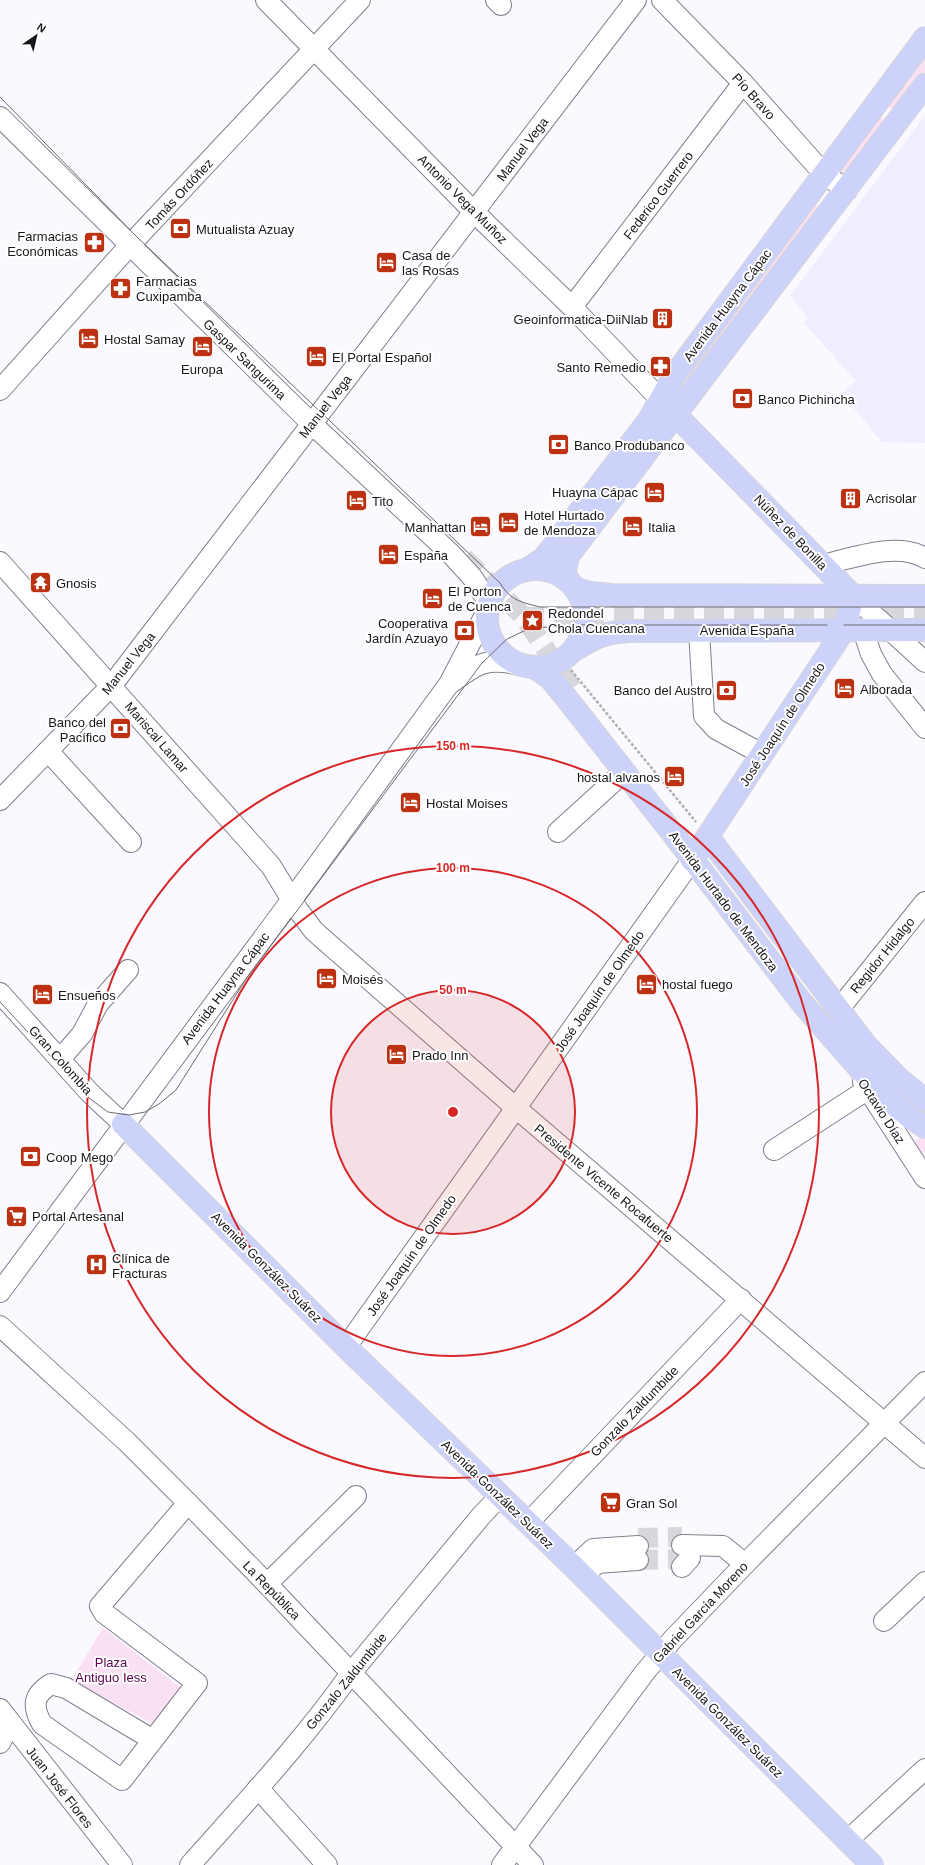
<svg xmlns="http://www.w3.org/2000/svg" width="925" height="1865" viewBox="0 0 925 1865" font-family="Helvetica,sans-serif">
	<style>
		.built { fill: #f1edfe }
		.green { fill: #fae0f3 }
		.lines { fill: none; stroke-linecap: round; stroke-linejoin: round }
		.minor-tunnel { stroke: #d8d7dd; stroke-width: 20; stroke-dasharray: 20 10; stroke-linecap: butt }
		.minor-casing { stroke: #827f8c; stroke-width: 22 }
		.major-casing { stroke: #d5d5d6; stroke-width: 24 }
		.path { stroke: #afaeb4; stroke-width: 2.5; stroke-dasharray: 3 2; stroke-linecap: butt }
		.minor { stroke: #fff; stroke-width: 20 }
		.major { stroke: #cdd2fb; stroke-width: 22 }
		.tram { stroke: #6d6b71; stroke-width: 1 }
		.ring { fill: none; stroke: #d62828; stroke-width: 2 }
		.labels { text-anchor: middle; stroke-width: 4; stroke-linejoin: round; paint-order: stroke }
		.street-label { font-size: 13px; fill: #18161b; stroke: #fff }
		.poi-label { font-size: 13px; fill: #18161b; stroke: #fff; text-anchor: start }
		.park-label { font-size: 13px; fill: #5c004f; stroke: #fff }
		.centre { fill: #d62828; stroke: #fff; stroke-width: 2 }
		.ring-label { font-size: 12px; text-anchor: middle; font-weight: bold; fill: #d62828; stroke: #fff; stroke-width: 4; stroke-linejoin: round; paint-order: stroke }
	</style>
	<rect width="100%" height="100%" fill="#faf9ff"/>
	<polygon class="built" points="925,116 925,443 882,442 842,394 856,381 804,323 808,317 790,296"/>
	<g class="green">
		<polygon points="925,52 925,73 898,112 886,106"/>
		<polygon points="878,115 887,122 844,179 835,172"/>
		<polygon points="812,203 821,209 688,382 680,375"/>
		<polygon points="923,1136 925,1137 925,1152 921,1152 916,1144 916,1140"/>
		<polygon points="103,1628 181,1688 156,1725 71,1681"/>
	</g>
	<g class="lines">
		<g class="minor-tunnel">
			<polyline points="464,558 524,617 575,693"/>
			<polyline points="524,617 925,616"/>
			<polyline points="638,1538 682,1537"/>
			<polyline points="638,1560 682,1559"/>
		</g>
		<defs>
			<g id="minor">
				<polyline points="266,0 474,212 572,307 660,399"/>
				<polyline points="496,0 501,5"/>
				<polyline points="662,0 743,83 824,174 847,190"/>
				<polyline points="0,117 311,423 451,554 472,577 489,603"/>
				<polyline points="572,307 743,83"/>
				<polyline points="0,390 130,245 360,0"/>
				<polyline points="0,562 248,840 271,866 298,910 314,931 516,1108 925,1458"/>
				<path d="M 823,565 C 852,558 898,541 925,558"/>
				<polyline points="853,596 925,662"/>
				<polyline points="699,630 704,716 716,729 762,754"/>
				<polyline points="863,630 871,654 882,674 925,728"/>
				<path d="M 451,683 C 478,663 487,657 521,665"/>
				<polyline points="48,751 131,842"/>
				<polyline points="0,800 112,685 636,0"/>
				<polyline points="558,832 624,772"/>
				<polyline points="0,993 90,1093 123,1124"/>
				<polyline points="839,1009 925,902"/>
				<polyline points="60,1059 82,1034 98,1004 128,970"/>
				<polyline points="863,1082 925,1178"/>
				<polyline points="774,1150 868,1089"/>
				<polyline points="0,1292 310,875 449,684 487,611"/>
				<polyline points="0,1326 127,1442 188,1503 267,1584 533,1865"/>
				<polyline points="346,1347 692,860"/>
				<polyline points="528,1523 741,1299"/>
				<polyline points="682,1545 723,1546 745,1564"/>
				<polyline points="574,1567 593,1549 638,1546"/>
				<polyline points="682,1567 690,1558"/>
				<polyline points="583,1577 597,1563 638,1560"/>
				<polyline points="267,1584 356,1496"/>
				<polyline points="884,1621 925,1582"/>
				<polyline points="0,1709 122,1865"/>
				<path d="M 153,1740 L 66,1688 L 51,1684 C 33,1695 32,1706 42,1724 L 122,1780 L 197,1683 L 104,1613 L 100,1606 L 188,1503"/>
				<polyline points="0,1743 10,1724"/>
				<polyline points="258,1788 327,1865"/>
				<polyline points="847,1841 925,1769"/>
				<path d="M 190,1865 C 245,1803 303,1741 351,1673 L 481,1516 L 500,1496"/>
				<polyline points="502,1865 645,1672 673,1639 745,1564 925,1382"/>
			</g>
			<g id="major">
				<polyline points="665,404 853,596 844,630 692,860"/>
				<circle cx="536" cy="618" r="49"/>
				<polyline points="528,569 543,559 556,543 649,420 674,376 925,38"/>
				<polyline points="567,579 565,570 568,556 925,85"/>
				<polyline points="576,589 591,593 612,595 925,596"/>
				<path d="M 573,651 C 595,637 603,633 629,631 L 925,630"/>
				<polyline points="534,667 550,678 564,695 674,835 802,1003 882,1094 907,1115 925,1127"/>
				<polyline points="708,837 865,1044 899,1079 925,1100"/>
				<polyline points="123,1124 346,1347 574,1567 872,1865"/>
			</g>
		</defs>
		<use href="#minor" class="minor-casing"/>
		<use href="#major" class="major-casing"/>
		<polyline class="path" points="571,670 696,822"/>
		<use href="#minor" class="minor"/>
		<use href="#major" class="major"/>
		<g class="tram">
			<path d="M 0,97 L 138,238 L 500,583 C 511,601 521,602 540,607 L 925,607"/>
			<polyline points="844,625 925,625"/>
			<polyline points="0,1002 89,1098 108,1112 129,1115 145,1112 159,1104 176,1090 246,979 482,663 507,639 528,629 569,625 827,625"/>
		</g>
	</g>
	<circle cx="453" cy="1112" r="122" fill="#d62828" fill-opacity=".12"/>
	<g class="ring">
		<circle cx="453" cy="1112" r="122"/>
		<circle cx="453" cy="1112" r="244"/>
		<circle cx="453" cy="1112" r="366"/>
	</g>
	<defs>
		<symbol id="bank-square" viewBox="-11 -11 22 22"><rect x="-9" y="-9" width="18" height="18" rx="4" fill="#bc3111" stroke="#fff"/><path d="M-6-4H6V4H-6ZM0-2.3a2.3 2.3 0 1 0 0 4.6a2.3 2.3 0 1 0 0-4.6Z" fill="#fff"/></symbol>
		<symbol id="pharmacy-square" viewBox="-11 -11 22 22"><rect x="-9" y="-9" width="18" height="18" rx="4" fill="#bc3111" stroke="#fff"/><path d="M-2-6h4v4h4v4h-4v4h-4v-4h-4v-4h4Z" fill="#fff"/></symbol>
		<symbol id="hotel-square" viewBox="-11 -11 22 22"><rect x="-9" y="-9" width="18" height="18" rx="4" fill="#bc3111" stroke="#fff"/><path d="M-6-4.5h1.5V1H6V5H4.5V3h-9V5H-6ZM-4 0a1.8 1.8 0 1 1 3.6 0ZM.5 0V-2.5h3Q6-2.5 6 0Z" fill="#fff"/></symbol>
		<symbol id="building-square" viewBox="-11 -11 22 22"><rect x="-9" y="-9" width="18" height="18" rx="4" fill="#bc3111" stroke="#fff"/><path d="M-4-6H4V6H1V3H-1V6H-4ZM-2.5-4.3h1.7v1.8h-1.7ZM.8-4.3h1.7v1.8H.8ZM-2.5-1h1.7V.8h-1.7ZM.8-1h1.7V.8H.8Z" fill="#fff"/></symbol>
		<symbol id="temple-square" viewBox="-11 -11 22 22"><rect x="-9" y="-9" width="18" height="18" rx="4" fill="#bc3111" stroke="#fff"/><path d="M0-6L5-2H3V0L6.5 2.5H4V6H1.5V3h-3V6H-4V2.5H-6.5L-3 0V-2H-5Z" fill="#fff"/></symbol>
		<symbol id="sight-square" viewBox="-11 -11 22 22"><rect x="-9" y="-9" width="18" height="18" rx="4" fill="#bc3111" stroke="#fff"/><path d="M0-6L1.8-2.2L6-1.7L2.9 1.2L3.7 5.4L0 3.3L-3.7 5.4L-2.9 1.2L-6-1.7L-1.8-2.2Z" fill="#fff"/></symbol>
		<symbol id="supermarket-square" viewBox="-11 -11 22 22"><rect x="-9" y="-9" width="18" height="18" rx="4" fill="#bc3111" stroke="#fff"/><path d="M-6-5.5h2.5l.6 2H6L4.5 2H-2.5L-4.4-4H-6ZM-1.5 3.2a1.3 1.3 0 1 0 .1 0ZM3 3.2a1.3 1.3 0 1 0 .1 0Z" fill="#fff"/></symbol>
		<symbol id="hospital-square" viewBox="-11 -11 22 22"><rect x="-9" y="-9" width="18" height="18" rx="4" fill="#bc3111" stroke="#fff"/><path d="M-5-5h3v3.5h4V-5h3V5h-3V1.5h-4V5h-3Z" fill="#fff"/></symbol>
	</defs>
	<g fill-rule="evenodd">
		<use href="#bank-square" x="168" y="216" width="25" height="25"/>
		<use href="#pharmacy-square" x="82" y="230" width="25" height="25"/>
		<use href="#hotel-square" x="374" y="250" width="25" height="25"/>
		<use href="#pharmacy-square" x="108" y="276" width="25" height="25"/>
		<use href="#building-square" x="650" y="306" width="25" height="25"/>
		<use href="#hotel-square" x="76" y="326" width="25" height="25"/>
		<use href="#hotel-square" x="190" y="334" width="25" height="25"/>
		<use href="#hotel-square" x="304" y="344" width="25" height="25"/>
		<use href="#pharmacy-square" x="648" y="354" width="25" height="25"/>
		<use href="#bank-square" x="730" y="386" width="25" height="25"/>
		<use href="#bank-square" x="546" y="432" width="25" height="25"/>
		<use href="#hotel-square" x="642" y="480" width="25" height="25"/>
		<use href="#building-square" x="838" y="486" width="25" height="25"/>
		<use href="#hotel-square" x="344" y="488" width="25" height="25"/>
		<use href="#hotel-square" x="496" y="510" width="25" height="25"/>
		<use href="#hotel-square" x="468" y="514" width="25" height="25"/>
		<use href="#hotel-square" x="620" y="514" width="25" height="25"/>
		<use href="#hotel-square" x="376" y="542" width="25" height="25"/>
		<use href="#temple-square" x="28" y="570" width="25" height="25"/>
		<use href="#hotel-square" x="420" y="586" width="25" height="25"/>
		<use href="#sight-square" x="520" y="608" width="25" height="25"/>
		<use href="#bank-square" x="452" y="618" width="25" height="25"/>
		<use href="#hotel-square" x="832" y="676" width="25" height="25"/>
		<use href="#bank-square" x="714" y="678" width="25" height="25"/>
		<use href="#bank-square" x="108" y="716" width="25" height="25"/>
		<use href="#hotel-square" x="662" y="764" width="25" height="25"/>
		<use href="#hotel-square" x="398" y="790" width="25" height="25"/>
		<use href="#hotel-square" x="314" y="966" width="25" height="25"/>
		<use href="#hotel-square" x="634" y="972" width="25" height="25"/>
		<use href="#hotel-square" x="30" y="982" width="25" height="25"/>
		<use href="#hotel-square" x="384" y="1042" width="25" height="25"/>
		<use href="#bank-square" x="18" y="1144" width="25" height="25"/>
		<use href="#supermarket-square" x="4" y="1204" width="25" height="25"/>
		<use href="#hospital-square" x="84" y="1252" width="25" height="25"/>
		<use href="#supermarket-square" x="598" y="1490" width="25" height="25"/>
	</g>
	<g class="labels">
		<g class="street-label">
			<text transform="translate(754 96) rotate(48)" y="5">Pío Bravo</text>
			<text transform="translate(522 149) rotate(-53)" y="5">Manuel Vega</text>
			<text transform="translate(179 194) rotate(-47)" y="5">Tomás Ordóñez</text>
			<text transform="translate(658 195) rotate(-53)" y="5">Federico Guerrero</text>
			<text transform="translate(463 199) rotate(45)" y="5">Antonio Vega Muñoz</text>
			<text transform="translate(727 305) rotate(-53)" y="5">Avenida Huayna Cápac</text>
			<text transform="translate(245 359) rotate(44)" y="5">Gaspar Sangurima</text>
			<text transform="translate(325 406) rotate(-52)" y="5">Manuel Vega</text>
			<text transform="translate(791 532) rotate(46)" y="5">Núñez de Bonilla</text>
			<text x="747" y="635">Avenida España</text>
			<text transform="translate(128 663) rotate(-51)" y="5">Manuel Vega</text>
			<text transform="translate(782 724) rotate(-57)" y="5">José Joaquín de Olmedo</text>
			<text transform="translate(157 737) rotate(49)" y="5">Mariscal Lamar</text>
			<text transform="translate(724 901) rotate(53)" y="5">Avenida Hurtado de Mendoza</text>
			<text transform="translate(882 955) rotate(-51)" y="5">Regidor Hidalgo</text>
			<text transform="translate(225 988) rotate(-53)" y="5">Avenida Huayna Cápac</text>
			<text transform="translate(599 991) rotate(-55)" y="5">José Joaquín de Olmedo</text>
			<text transform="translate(61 1060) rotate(48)" y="5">Gran Colombia</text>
			<text transform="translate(882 1111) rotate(57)" y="5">Octavio Díaz</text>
			<text transform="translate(604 1183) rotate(40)" y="5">Presidente Vicente Rocafuerte</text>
			<text transform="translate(411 1255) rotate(-55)" y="5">José Joaquín de Olmedo</text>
			<text transform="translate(267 1267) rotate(45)" y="5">Avenida González Suárez</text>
			<text transform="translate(634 1411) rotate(-46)" y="5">Gonzalo Zaldumbide</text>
			<text transform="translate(498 1494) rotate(44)" y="5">Avenida González Suárez</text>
			<text transform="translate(272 1590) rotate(46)" y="5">La República</text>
			<text transform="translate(700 1612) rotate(-47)" y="5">Gabriel García Moreno</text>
			<text transform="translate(346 1681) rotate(-51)" y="5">Gonzalo Zaldumbide</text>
			<text transform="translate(728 1722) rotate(45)" y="5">Avenida González Suárez</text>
			<text transform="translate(60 1787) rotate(52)" y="5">Juan José Flores</text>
		</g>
		<g class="poi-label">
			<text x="196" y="234">Mutualista Azuay</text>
			<text x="78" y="241" text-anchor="end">Farmacias<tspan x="78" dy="15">Económicas</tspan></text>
			<text x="402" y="260">Casa de<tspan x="402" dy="15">las Rosas</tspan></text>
			<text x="136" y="286">Farmacias<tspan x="136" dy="15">Cuxipamba</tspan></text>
			<text x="648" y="324" text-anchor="end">Geoinformatica-DiiNlab</text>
			<text x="104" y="344">Hostal Samay</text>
			<text x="332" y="362">El Portal Español</text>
			<text x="646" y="372" text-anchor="end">Santo Remedio</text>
			<text x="202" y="374" text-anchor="middle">Europa</text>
			<text x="758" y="404">Banco Pichincha</text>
			<text x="574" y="450">Banco Produbanco</text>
			<text x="638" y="497" text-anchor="end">Huayna Cápac</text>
			<text x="866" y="503">Acrisolar</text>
			<text x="372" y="506">Tito</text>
			<text x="524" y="520">Hotel Hurtado<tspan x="524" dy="15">de Mendoza</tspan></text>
			<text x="466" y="532" text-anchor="end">Manhattan</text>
			<text x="648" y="532">Italia</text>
			<text x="404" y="560">España</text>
			<text x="56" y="588">Gnosis</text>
			<text x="448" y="596">El Porton<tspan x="448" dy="15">de Cuenca</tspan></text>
			<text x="548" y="618">Redondel<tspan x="548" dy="15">Chola Cuencana</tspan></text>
			<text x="448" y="628" text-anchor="end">Cooperativa<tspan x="448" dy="15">Jardín Azuayo</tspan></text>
			<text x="860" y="694">Alborada</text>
			<text x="712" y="695" text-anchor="end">Banco del Austro</text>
			<text x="106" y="727" text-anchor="end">Banco del<tspan x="106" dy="15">Pacífico</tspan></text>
			<text x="660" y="782" text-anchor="end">hostal alvanos</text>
			<text x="426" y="808">Hostal Moises</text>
			<text x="342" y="984">Moisés</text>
			<text x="662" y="989">hostal fuego</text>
			<text x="58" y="1000">Ensueños</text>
			<text x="412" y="1060">Prado Inn</text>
			<text x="46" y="1162">Coop Mego</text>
			<text x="32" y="1221">Portal Artesanal</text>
			<text x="112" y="1263">Clínica de<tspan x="112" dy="15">Fracturas</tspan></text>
			<text x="626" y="1508">Gran Sol</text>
		</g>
		<g class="park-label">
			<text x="111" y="1667">Plaza<tspan x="111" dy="15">Antiguo Iess</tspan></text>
		</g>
	</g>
	<circle cx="453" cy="1112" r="6" class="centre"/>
	<g class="ring-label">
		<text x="453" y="750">150 m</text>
		<text x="453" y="872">100 m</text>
		<text x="453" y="994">50 m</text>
	</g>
	<g transform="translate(36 36) rotate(34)" stroke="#ffffff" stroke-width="3" paint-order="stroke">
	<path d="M0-3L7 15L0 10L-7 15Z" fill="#18161b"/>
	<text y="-6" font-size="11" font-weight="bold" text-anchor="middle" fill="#18161b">N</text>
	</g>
</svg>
